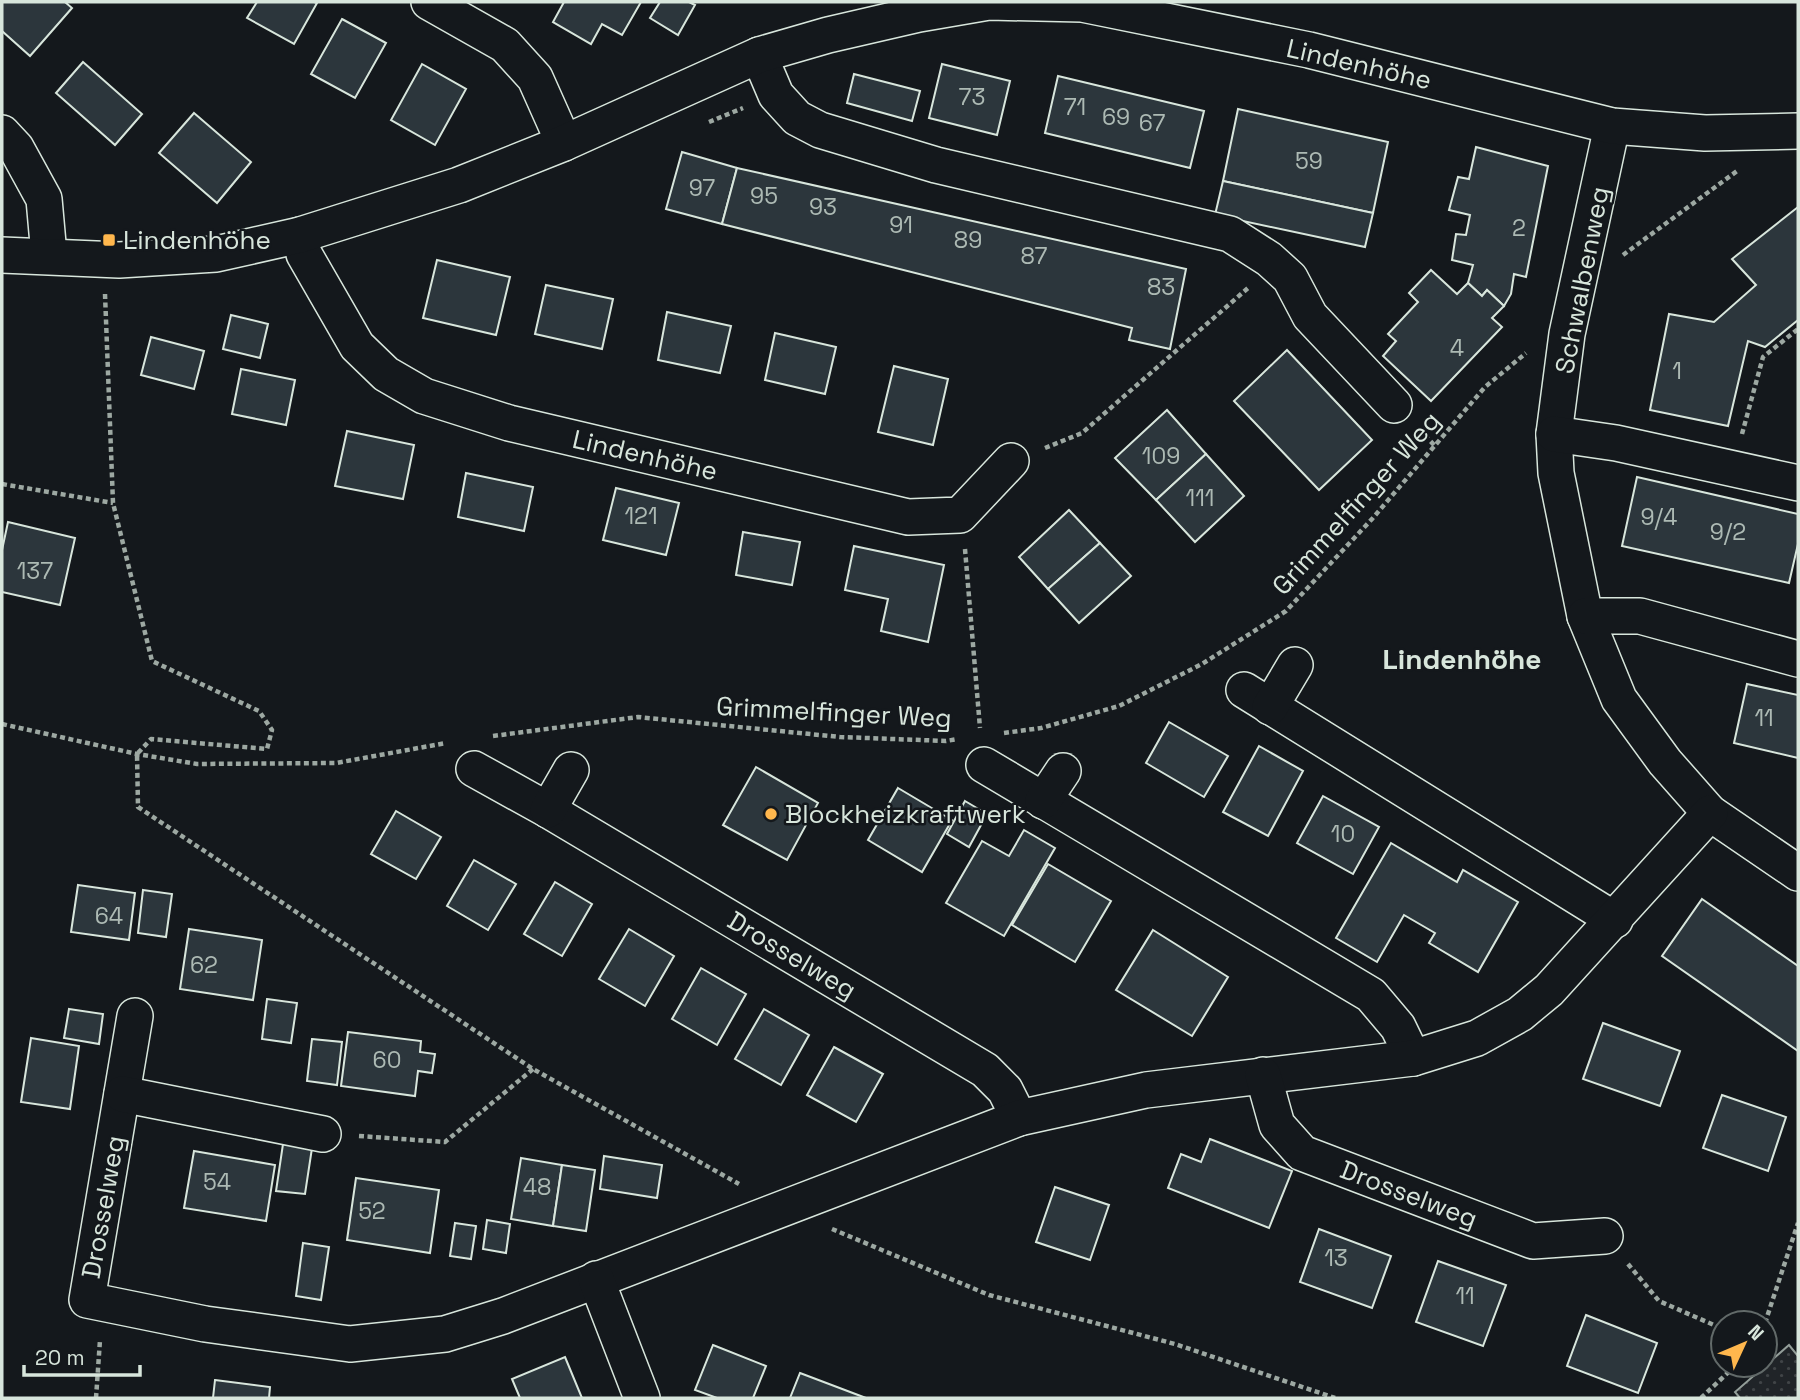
<svg xmlns="http://www.w3.org/2000/svg" width="1800" height="1400" viewBox="0 0 1800 1400" font-family="'Space Grotesk',sans-serif">
	<style>
		.grass { fill: url(#grass-dots); stroke: #939e99; stroke-width: 2 }
		.building { fill: #2c363c; stroke: #d8e6dc; stroke-width: 2 }
		.lines { fill: none; stroke-linecap: round; stroke-linejoin: round }
		.minor-casing { stroke: #d8e6dc; stroke-width: 38 }
		.path { stroke: #9da8a2; stroke-width: 4.5; stroke-dasharray: 5 3.5; stroke-linecap: butt }
		.minor { stroke: #14181c; stroke-width: 35 }
		.poi-dot { fill: #ffb74d; stroke: #14181c; stroke-width: 2.5 }
		.labels { text-anchor: middle; stroke-width: 5; stroke-linejoin: round; paint-order: stroke }
		.number-label { font-size: 23px; fill: #adbab4 }
		.street-label { font-size: 26px; fill: #d8e6dc; stroke: #14181c }
		.poi-label { font-size: 26px; fill: #d8e6dc; stroke: #14181c; text-anchor: start }
		.neighbourhood-label { font-size: 28px; font-weight: bold; fill: #d8e6dc; stroke: #14181c }
	</style>
	<defs>
		<pattern id="grass-dots" width="8" height="8" patternUnits="userSpaceOnUse" patternTransform="scale(1.75)"><rect width="8" height="8" fill="#202428"/><path d="M2 2h.1M6 6h.1" fill="none" stroke="#404447" stroke-width="1.8" stroke-linecap="round"/></pattern>
	</defs>
	<rect width="100%" height="100%" fill="#14181c"/>
	<polygon class="grass" points="1789,1345 1798,1356 1798,1398 1740,1398 1735,1392"/>
	<g class="building">
		<polygon points="2,2 65,2 72,8 30,56 2,31"/>
		<polygon points="257,2 314,2 317,3 294,44 247,18"/>
		<polygon points="564,2 641,2 622,35 602,24 591,44 553,22"/>
		<polygon points="660,2 689,2 695,5 678,35 650,18"/>
		<polygon points="342,19 386,43 355,98 311,74"/>
		<polygon points="83,62 142,114 115,145 56,93"/>
		<polygon points="422,64 466,89 435,145 391,120"/>
		<polygon points="942,64 1010,81 997,135 929,118"/>
		<polygon points="854,74 920,91 912,121 847,103"/>
		<polygon points="1058,76 1204,111 1190,168 1045,133"/>
		<polygon points="1238,109 1388,142 1373,213 1223,181"/>
		<polygon points="194,113 251,162 217,203 159,153"/>
		<polygon points="1476,147 1548,166 1526,277 1514,274 1511,294 1504,306 1487,290 1482,296 1468,283 1473,265 1452,260 1456,234 1466,235 1470,215 1449,210 1458,177 1469,179"/>
		<polygon points="682,152 737,168 722,224 666,209"/>
		<polygon points="737,168 1186,269 1170,349 1129,340 1132,328 722,224"/>
		<polygon points="1223,181 1373,213 1365,247 1215,215"/>
		<polygon points="1798,207 1798,320 1765,347 1748,341 1728,426 1650,410 1669,314 1714,322 1756,285 1732,259"/>
		<polygon points="437,260 510,277 496,335 423,318"/>
		<polygon points="1431,270 1457,294 1468,283 1482,296 1487,290 1504,306 1492,318 1502,327 1431,401 1383,356 1396,341 1388,334 1418,302 1409,293"/>
		<polygon points="546,285 613,299 602,349 535,334"/>
		<polygon points="667,312 731,326 720,373 658,360"/>
		<polygon points="231,315 268,324 260,358 223,349"/>
		<polygon points="775,333 836,347 825,394 765,380"/>
		<polygon points="151,337 204,351 194,389 141,375"/>
		<polygon points="1287,350 1372,440 1319,490 1234,401"/>
		<polygon points="894,366 948,379 933,445 878,432"/>
		<polygon points="241,369 295,380 286,425 232,414"/>
		<polygon points="1167,410 1206,454 1156,500 1115,458"/>
		<polygon points="347,431 414,445 403,499 335,486"/>
		<polygon points="1206,454 1244,496 1195,542 1156,500"/>
		<polygon points="466,473 533,487 524,531 458,517"/>
		<polygon points="1637,477 1798,514 1798,544 1789,583 1622,546"/>
		<polygon points="616,488 679,503 666,555 603,540"/>
		<polygon points="1069,510 1100,543 1048,589 1019,557"/>
		<polygon points="8,522 75,538 60,605 2,592 2,550"/>
		<polygon points="743,532 800,542 792,585 736,575"/>
		<polygon points="1100,543 1131,576 1079,623 1048,589"/>
		<polygon points="854,546 944,565 928,642 881,631 888,599 845,590"/>
		<polygon points="1747,684 1798,695 1798,758 1734,743"/>
		<polygon points="1169,722 1228,756 1204,797 1146,763"/>
		<polygon points="1259,746 1303,771 1268,836 1223,812"/>
		<polygon points="756,767 818,803 787,860 723,825"/>
		<polygon points="898,788 952,820 922,872 868,840"/>
		<polygon points="1323,796 1379,827 1353,874 1297,843"/>
		<polygon points="965,801 987,814 969,847 947,834"/>
		<polygon points="396,811 441,837 416,879 371,854"/>
		<polygon points="1024,830 1055,848 1004,936 946,903 982,841 1009,856"/>
		<polygon points="1391,843 1457,882 1463,870 1518,902 1478,972 1429,943 1435,933 1404,915 1377,962 1336,938"/>
		<polygon points="474,860 516,884 488,930 447,906"/>
		<polygon points="1048,864 1111,901 1075,962 1012,925"/>
		<polygon points="555,882 592,904 562,956 524,934"/>
		<polygon points="78,885 135,893 129,940 71,932"/>
		<polygon points="143,890 172,894 166,937 138,933"/>
		<polygon points="1702,899 1798,966 1798,1051 1662,956"/>
		<polygon points="189,929 262,940 253,1000 180,989"/>
		<polygon points="629,929 674,956 645,1006 599,979"/>
		<polygon points="1153,930 1228,977 1192,1036 1116,990"/>
		<polygon points="701,968 746,994 717,1045 672,1019"/>
		<polygon points="267,999 297,1003 291,1043 262,1039"/>
		<polygon points="69,1009 103,1014 99,1044 64,1038"/>
		<polygon points="764,1009 809,1035 781,1085 735,1059"/>
		<polygon points="1603,1023 1680,1051 1660,1106 1583,1079"/>
		<polygon points="348,1032 421,1041 420,1052 435,1054 432,1073 418,1071 415,1096 341,1086"/>
		<polygon points="31,1038 79,1046 70,1109 21,1102"/>
		<polygon points="312,1039 342,1042 337,1085 307,1081"/>
		<polygon points="834,1047 883,1074 856,1122 807,1095"/>
		<polygon points="1722,1095 1786,1117 1768,1171 1703,1148"/>
		<polygon points="1210,1139 1292,1171 1269,1228 1168,1188 1181,1154 1201,1162"/>
		<polygon points="283,1144 312,1148 305,1194 276,1191"/>
		<polygon points="194,1151 275,1165 266,1221 184,1208"/>
		<polygon points="604,1156 662,1165 657,1198 600,1189"/>
		<polygon points="521,1158 562,1165 553,1226 511,1219"/>
		<polygon points="562,1165 595,1170 586,1231 553,1226"/>
		<polygon points="356,1178 439,1190 430,1253 347,1240"/>
		<polygon points="1055,1187 1109,1205 1090,1260 1036,1242"/>
		<polygon points="487,1220 510,1224 506,1253 483,1249"/>
		<polygon points="455,1223 476,1226 471,1259 450,1256"/>
		<polygon points="1319,1229 1391,1256 1372,1308 1300,1282"/>
		<polygon points="303,1243 329,1247 321,1300 296,1296"/>
		<polygon points="1438,1261 1506,1285 1483,1346 1416,1322"/>
		<polygon points="1586,1315 1657,1343 1638,1393 1567,1366"/>
		<polygon points="713,1345 766,1366 753,1398 717,1398 695,1390"/>
		<polygon points="565,1357 582,1398 520,1398 512,1379"/>
		<polygon points="800,1373 866,1398 790,1398"/>
		<polygon points="215,1380 270,1387 269,1398 213,1398"/>
	</g>
	<g class="lines">
		<defs>
			<g id="minor">
				<polyline points="429,2 505,45 535,78 564,143"/>
				<polyline points="759,55 776,95 797,118 820,130 936,165 1230,234 1269,259 1290,278 1310,316 1394,405"/>
				<polyline points="1612,126 1567,334 1554,434 1556,473 1585,616 1619,699 1665,762 1710,813 1798,873"/>
				<polyline points="2,133 16,148 44,199 49,255"/>
				<polyline points="300,235 304,254 357,346 386,374 424,396 509,423 908,517 960,515 1011,461"/>
				<polyline points="2,255 119,260 216,254 300,235 459,185 564,143 759,55 828,35 919,14 989,2 1082,4 1309,50 1612,126 1705,133 1798,131"/>
				<polyline points="1554,434 1616,443 1798,483"/>
				<polyline points="1585,616 1640,616 1798,659"/>
				<polyline points="1244,690 1615,920"/>
				<polyline points="1270,707 1295,665"/>
				<polyline points="984,765 1371,995 1398,1027 1413,1058"/>
				<polyline points="474,769 548,810 985,1070 1005,1090 1019,1118"/>
				<polyline points="1043,801 1063,771"/>
				<polyline points="548,810 571,770"/>
				<polyline points="135,1016 87,1300 205,1324 350,1344 445,1334 503,1316 1019,1118 1146,1090 1413,1058 1477,1038 1520,1014 1549,990 1710,813"/>
				<polyline points="1263,1075 1277,1125 1302,1153 1533,1241 1605,1236"/>
				<polyline points="122,1094 323,1134"/>
				<polyline points="596,1279 642,1398"/>
			</g>
		</defs>
		<use href="#minor" class="minor-casing"/>
		<g class="path">
			<polyline points="709,122 743,108"/>
			<polyline points="1623,255 1737,171"/>
			<polyline points="105,294 113,503 152,661 259,711 272,730 267,749 151,739 137,754 138,807 533,1069 739,1184"/>
			<polyline points="1419,429 1435,446"/>
			<polyline points="1742,434 1763,357 1798,329"/>
			<polyline points="1045,448 1082,433 1248,288"/>
			<polyline points="2,484 113,503"/>
			<polyline points="965,549 980,728"/>
			<polyline points="2,724 137,754 197,764 336,763 446,743"/>
			<polyline points="1004,733 1041,728 1119,706 1202,664 1286,611 1372,519 1485,387 1526,353"/>
			<polyline points="493,736 638,717 840,737 946,741 958,739"/>
			<polyline points="359,1136 445,1142 533,1069"/>
			<polyline points="832,1229 989,1295 1175,1344 1335,1398"/>
			<polyline points="1628,1264 1659,1301 1723,1329"/>
			<polyline points="1765,1323 1798,1223"/>
			<polyline points="96,1398 100,1340"/>
			<polyline points="1701,1398 1736,1365"/>
		</g>
		<use href="#minor" class="minor"/>
	</g>
	<g class="poi-dot">
		<rect x="102" y="233" width="14" height="14" rx="3.5"/>
		<circle cx="771" cy="814" r="7"/>
	</g>
	<g class="labels">
		<g class="number-label">
			<text x="972" y="105">73</text>
			<text x="1075" y="115">71</text>
			<text x="1116" y="125">69</text>
			<text x="1152" y="131">67</text>
			<text x="1309" y="169">59</text>
			<text x="702" y="196">97</text>
			<text x="764" y="204">95</text>
			<text x="823" y="215">93</text>
			<text x="901" y="233">91</text>
			<text x="1519" y="236">2</text>
			<text x="968" y="248">89</text>
			<text x="1034" y="264">87</text>
			<text x="1161" y="295">83</text>
			<text x="1457" y="356">4</text>
			<text x="1677" y="379">1</text>
			<text x="1161" y="464">109</text>
			<text x="1200" y="506">111</text>
			<text x="641" y="524">121</text>
			<text x="1659" y="525">9/4</text>
			<text x="1728" y="540">9/2</text>
			<text x="35" y="579">137</text>
			<text x="1764" y="726">11</text>
			<text x="1343" y="842">10</text>
			<text x="109" y="924">64</text>
			<text x="204" y="973">62</text>
			<text x="387" y="1068">60</text>
			<text x="217" y="1190">54</text>
			<text x="537" y="1195">48</text>
			<text x="372" y="1219">52</text>
			<text x="1336" y="1266">13</text>
			<text x="1465" y="1304">11</text>
		</g>
		<g class="street-label">
			<text transform="translate(1359 64) rotate(13)" y="9">Lindenhöhe</text>
			<text transform="translate(1582 280) rotate(-79)" y="9">Schwalbenweg</text>
			<text transform="translate(645 455) rotate(13)" y="9">Lindenhöhe</text>
			<text transform="translate(1356 503) rotate(-48)" y="9">Grimmelfinger Weg</text>
			<text transform="translate(834 712) rotate(3)" y="9">Grimmelfinger Weg</text>
			<text transform="translate(792 955) rotate(31)" y="9">Drosselweg</text>
			<text transform="translate(1409 1194) rotate(21)" y="9">Drosselweg</text>
			<text transform="translate(103 1207) rotate(-80)" y="9">Drosselweg</text>
		</g>
		<g class="poi-label">
			<text x="123" y="249">Lindenhöhe</text>
			<text x="785" y="823">Blockheizkraftwerk</text>
		</g>
		<g class="neighbourhood-label">
			<text x="1462" y="669">Lindenhöhe</text>
		</g>
	</g>
	<rect width="1800" height="1400" fill="none" stroke="#d8e6dc" stroke-width="7"/>
	<g transform="translate(1744 1344) rotate(46)"><circle r="33" fill="#14181c" stroke="#626a69" stroke-width="2"/>
	<path d="M0-5L12 26L0 18L-12 26Z" fill="#ffb74d"/>
	<text y="-10" font-size="19" font-weight="bold" text-anchor="middle" fill="#d8e6dc">N</text>
	</g>
	<path d="M24 1365v10h116v-10" fill="none" stroke="#d8e6dc" stroke-width="3.5"/>
	<text x="35" y="1365" font-size="21" fill="#d8e6dc" stroke="#14181c" stroke-width="5" paint-order="stroke">20 m</text>
</svg>
